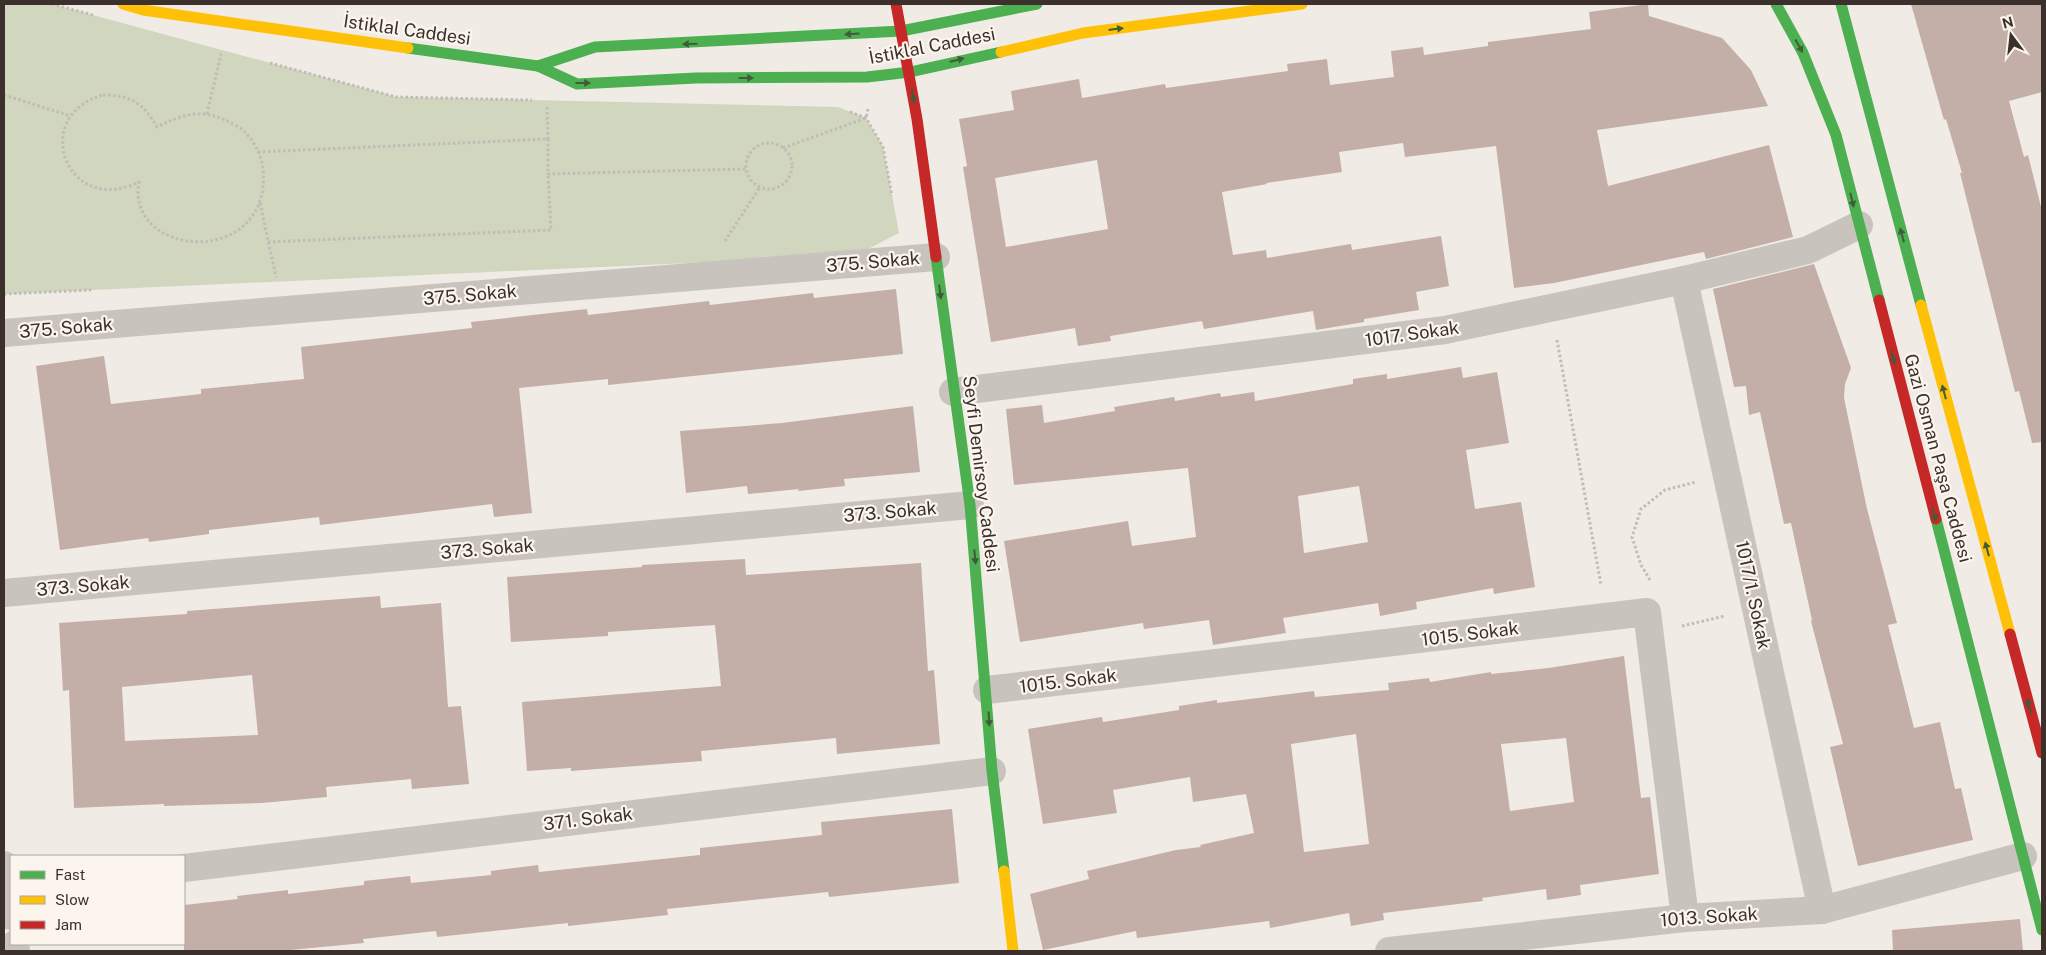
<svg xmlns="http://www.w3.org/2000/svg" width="2046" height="955" viewBox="0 0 2046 955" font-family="'Public Sans',sans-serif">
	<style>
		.green { fill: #d1d6bf }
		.building { fill: #c3afa7; fill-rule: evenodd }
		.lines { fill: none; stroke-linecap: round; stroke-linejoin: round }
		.path { stroke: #c2bbb6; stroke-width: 3; stroke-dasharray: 2.5 2.5; stroke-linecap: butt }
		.street { stroke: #c9c3be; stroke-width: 28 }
		.fast { stroke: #4caf50; stroke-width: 11 }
		.slow { stroke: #ffc107; stroke-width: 11 }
		.jam { stroke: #c62828; stroke-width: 11 }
		.oneway { fill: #415c38 }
		.labels { text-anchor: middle; stroke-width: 4.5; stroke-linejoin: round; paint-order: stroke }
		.street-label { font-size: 18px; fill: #3b302b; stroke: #fbf5ee }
	</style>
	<rect width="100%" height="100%" fill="#f0ebe5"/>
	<polygon class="green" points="4,4 52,4 396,97 838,107 866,118 883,147 899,233 864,251 711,262 4,294"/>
	<g class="building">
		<path d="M 1648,4 L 1649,16 L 1722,38 L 1751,70 L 1768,106 L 1597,130 L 1608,186 L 1769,145 L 1793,237 L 1706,259 L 1704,252 L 1554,283 L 1514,288 L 1496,146 L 1405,157 L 1403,143 L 1339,152 L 1342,172 L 1266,183 L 1267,184 L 1222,192 L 1233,255 L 1266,250 L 1267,258 L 1351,244 L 1352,250 L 1441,236 L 1449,286 L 1416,292 L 1419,310 L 1364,319 L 1364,322 L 1316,330 L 1313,311 L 1204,329 L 1202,321 L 1110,336 L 1111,341 L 1078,346 L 1075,328 L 991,342 L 963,167 L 967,166 L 959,119 L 1014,110 L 1011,91 L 1079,79 L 1082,98 L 1165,84 L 1166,88 L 1288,71 L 1287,64 L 1327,59 L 1330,85 L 1394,77 L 1391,51 L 1423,47 L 1424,55 L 1488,46 L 1488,42 L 1591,29 L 1589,12 ZM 1097,160 L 1108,229 L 1006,247 L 995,178 Z"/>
		<polygon points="1911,4 2042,4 2042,92 2009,101 2024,157 2028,155 2042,211 2042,442 2032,443 2019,391 2015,392 1960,173 1962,173 1946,119 1944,120"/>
		<polygon points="1814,264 1851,368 1845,384 1844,398 1867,509 1897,623 1888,625 1914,728 1940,722 1955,789 1961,788 1973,840 1858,866 1830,747 1843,744 1811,621 1812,620 1791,523 1784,524 1760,412 1749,415 1746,386 1734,387 1713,289"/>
		<polygon points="896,289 903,354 608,385 608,379 519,388 532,513 494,517 492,504 320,525 319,517 209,530 209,534 149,542 148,538 60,550 36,366 104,356 111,404 201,394 201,389 304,379 301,347 472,328 471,322 587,309 588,315 709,301 710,305 813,293 814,298"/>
		<path d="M 1461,367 L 1463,378 L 1497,372 L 1509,443 L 1466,450 L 1475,509 L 1521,502 L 1535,587 L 1494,594 L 1493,588 L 1416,602 L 1417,609 L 1380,616 L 1378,603 L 1283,618 L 1286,633 L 1213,645 L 1209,620 L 1144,629 L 1143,623 L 1020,642 L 1004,541 L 1128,521 L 1132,546 L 1196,537 L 1188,468 L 1014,485 L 1006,409 L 1042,405 L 1044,423 L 1115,411 L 1114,407 L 1174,397 L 1175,401 L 1220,393 L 1221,397 L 1254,392 L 1255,401 L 1353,384 L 1353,379 L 1387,374 L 1387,379 ZM 1359,486 L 1368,542 L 1304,553 L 1298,496 Z"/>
		<polygon points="913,406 920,472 844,479 845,486 798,491 799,489 748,494 747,486 686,493 680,431 782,423"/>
		<polygon points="745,559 746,575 921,563 928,671 934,670 940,744 837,754 836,738 701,751 702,761 571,771 571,768 527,771 522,702 721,686 715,625 608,632 608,636 511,642 507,577 642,567 642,565"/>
		<path d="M 380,596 L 381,608 L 441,603 L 448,707 L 461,706 L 469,784 L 412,789 L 411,779 L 326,787 L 327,797 L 262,803 L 164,806 L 164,804 L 74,808 L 69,690 L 63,691 L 59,623 L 187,614 L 187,611 ZM 252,675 L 258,735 L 125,741 L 122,687 Z"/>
		<path d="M 1624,656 L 1641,798 L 1650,797 L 1659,874 L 1580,885 L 1581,895 L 1547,900 L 1546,889 L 1482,898 L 1483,901 L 1383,913 L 1384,920 L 1351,926 L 1349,913 L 1270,928 L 1269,921 L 1137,938 L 1136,931 L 1043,950 L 1030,894 L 1089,879 L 1087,871 L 1176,850 L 1201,847 L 1200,845 L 1254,833 L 1246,794 L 1193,802 L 1190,777 L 1113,790 L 1117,813 L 1043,824 L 1028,729 L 1102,717 L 1103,722 L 1179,710 L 1179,706 L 1217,700 L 1217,703 L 1314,691 L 1315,697 L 1389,690 L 1388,683 L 1429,678 L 1430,682 L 1491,672 L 1491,674 L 1549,668 ZM 1356,734 L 1369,844 L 1304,852 L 1291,744 ZM 1566,738 L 1574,802 L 1510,811 L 1501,744 Z"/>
		<polygon points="952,809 959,883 829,897 828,892 667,909 668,915 568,926 568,923 437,937 436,931 363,939 364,943 280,951 184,951 184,905 238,899 237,896 288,890 288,894 364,885 364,881 410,876 411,883 491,875 491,871 538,865 539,872 700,855 700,848 822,835 821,822"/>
		<polygon points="2020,919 2023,951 1893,951 1892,930"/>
	</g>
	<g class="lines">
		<g class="path">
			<polyline points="52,4 93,15"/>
			<polyline points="270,63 396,97 532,100"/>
			<polyline points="4,95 71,116"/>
			<path d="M 103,95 C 131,95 143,103 157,127 C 187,112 205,108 235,125 C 250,132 261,153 263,168 C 273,269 125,259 139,182 C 66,218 29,115 103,95 Z"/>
			<polyline points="547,107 548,139"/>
			<polyline points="850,112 866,118 883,147 892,196"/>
			<polyline points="207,114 221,54"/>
			<circle cx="769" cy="166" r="23"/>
			<polyline points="783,148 866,118 868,109"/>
			<polyline points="258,152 548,139 548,174 746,169"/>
			<polyline points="260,203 276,277"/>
			<polyline points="725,241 760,187"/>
			<polyline points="268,242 551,230 548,174"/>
			<polyline points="4,294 91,290"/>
			<polyline points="1557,340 1601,585"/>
			<polyline points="1650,580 1641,565 1632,537 1641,509 1665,490 1696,482"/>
			<polyline points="1682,626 1725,616"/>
		</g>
		<g class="street">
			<polyline points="1684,280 1822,910"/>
			<polyline points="4,333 936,257"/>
			<polyline points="953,392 1445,330 1684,280 1808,250 1859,225"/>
			<polyline points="4,593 970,505"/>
			<polyline points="987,690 1647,612 1685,918"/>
			<polyline points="4,865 11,916"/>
			<polyline points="184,868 992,771"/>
			<polyline points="15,944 16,951"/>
			<polyline points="1389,951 1685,918 1822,910 2023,856"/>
		</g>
		<g class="fast">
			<polyline points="1776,4 1803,53 1836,135 1879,300"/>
			<polyline points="1841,4 1921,305"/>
			<polyline points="408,48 538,66 577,84 696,78 867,77 910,72 1001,52"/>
			<polyline points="538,66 595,47 901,31 1037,4"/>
			<polyline points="936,257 970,505 992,771 1004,871"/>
			<polyline points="1936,519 2042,930"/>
		</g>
		<g class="slow">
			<polyline points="123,4 143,10 408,48"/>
			<polyline points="1001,52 1083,33 1302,4"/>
			<polyline points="1921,305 2010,634"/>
			<polyline points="1004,871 1013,951"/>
		</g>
		<g class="jam">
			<polyline points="896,4 917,119 936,257"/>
			<polyline points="1879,300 1936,519"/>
			<polyline points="2010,634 2042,753"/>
		</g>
	</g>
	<defs><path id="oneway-solid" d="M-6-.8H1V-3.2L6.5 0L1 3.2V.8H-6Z" transform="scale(1.25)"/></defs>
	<g class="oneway">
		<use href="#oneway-solid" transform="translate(1116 29) rotate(-7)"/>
		<use href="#oneway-solid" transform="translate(852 34) rotate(176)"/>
		<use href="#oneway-solid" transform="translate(690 44) rotate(178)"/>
		<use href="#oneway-solid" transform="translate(1799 46) rotate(61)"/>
		<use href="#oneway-solid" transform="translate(957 60) rotate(-14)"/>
		<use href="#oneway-solid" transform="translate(746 78)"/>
		<use href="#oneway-solid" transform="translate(583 83)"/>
		<use href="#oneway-solid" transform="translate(913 96) rotate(81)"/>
		<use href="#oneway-solid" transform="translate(1852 200) rotate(76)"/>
		<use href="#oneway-solid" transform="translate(1902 235) rotate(-105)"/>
		<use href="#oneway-solid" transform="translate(940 292) rotate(83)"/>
		<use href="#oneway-solid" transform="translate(1893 357) rotate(75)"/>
		<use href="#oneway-solid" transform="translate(1944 392) rotate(-105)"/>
		<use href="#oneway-solid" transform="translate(1934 514) rotate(75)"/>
		<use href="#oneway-solid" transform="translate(1987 549) rotate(-105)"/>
		<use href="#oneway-solid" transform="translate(975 557) rotate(85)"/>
		<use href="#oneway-solid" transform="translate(2029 706) rotate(-105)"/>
		<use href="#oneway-solid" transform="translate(989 719) rotate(87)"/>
	</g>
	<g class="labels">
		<g class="street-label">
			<text transform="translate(407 30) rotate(8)" y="6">İstiklal Caddesi</text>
			<text transform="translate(932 46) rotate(-11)" y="6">İstiklal Caddesi</text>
			<text transform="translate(873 262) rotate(-5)" y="6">375. Sokak</text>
			<text transform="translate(470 295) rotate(-5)" y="6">375. Sokak</text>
			<text transform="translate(66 328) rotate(-5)" y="6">375. Sokak</text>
			<text transform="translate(1412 334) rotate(-8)" y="6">1017. Sokak</text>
			<text transform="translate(1938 458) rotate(75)" y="6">Gazi Osman Paşa Caddesi</text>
			<text transform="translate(981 474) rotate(83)" y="6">Seyfi Demirsoy Caddesi</text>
			<text transform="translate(890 512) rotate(-5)" y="6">373. Sokak</text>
			<text transform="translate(487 549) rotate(-5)" y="6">373. Sokak</text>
			<text transform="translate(83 586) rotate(-5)" y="6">373. Sokak</text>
			<text transform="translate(1753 595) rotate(78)" y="6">1017/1. Sokak</text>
			<text transform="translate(1470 634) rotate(-7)" y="6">1015. Sokak</text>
			<text transform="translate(1068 681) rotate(-7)" y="6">1015. Sokak</text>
			<text transform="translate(588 819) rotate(-7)" y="6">371. Sokak</text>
			<text transform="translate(1709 917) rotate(-4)" y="6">1013. Sokak</text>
		</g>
	</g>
	<rect width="2046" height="955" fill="none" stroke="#3b302b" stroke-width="10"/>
	<rect x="10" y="855" width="175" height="90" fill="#fbf5ee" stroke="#aea6a0"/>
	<rect x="20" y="871" width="25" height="8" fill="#4caf50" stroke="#aea6a0"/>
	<text x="55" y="880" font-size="15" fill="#3b302b">Fast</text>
	<rect x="20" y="896" width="25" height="8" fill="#ffc107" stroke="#aea6a0"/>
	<text x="55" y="905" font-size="15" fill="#3b302b">Slow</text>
	<rect x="20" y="921" width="25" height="8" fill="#c62828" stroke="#aea6a0"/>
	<text x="55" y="930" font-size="15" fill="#3b302b">Jam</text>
	<g transform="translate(2011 35) rotate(345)" stroke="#fbf5ee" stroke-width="4" paint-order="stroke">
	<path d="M0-4L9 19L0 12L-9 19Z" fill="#3b302b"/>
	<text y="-8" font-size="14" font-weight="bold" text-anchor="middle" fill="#3b302b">N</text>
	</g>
</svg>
